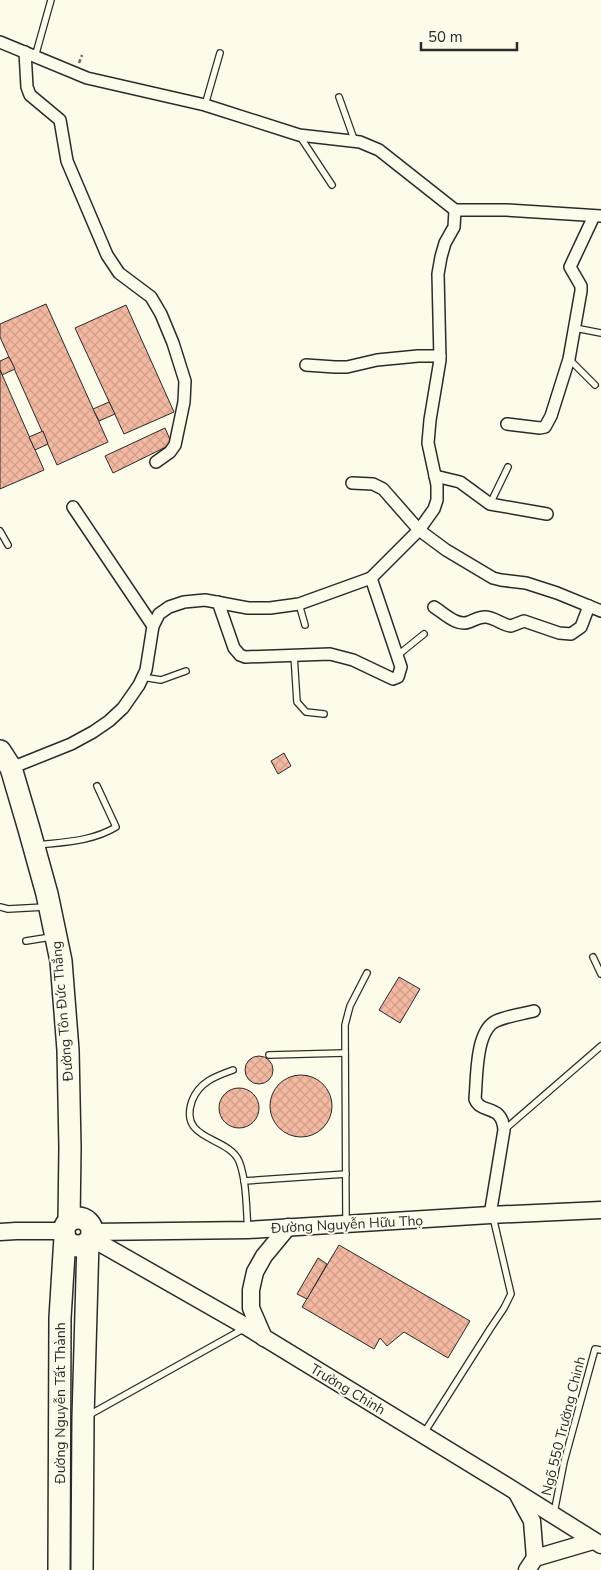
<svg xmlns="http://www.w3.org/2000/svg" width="601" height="1570" viewBox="0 0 601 1570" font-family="'Nunito Sans',sans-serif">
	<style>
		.building { fill: url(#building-cross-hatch); stroke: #2b2b2b }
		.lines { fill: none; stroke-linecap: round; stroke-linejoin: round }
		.lane-casing { stroke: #2b2b2b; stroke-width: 8 }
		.street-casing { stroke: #2b2b2b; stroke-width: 14 }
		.secondary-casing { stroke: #2b2b2b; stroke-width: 19 }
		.highway-casing { stroke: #2b2b2b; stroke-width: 24 }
		.path { stroke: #6a6964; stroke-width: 2.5; stroke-dasharray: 4 2.5; stroke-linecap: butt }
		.lane { stroke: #fdfbea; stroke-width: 5.5 }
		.street { stroke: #fdfbea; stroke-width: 11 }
		.secondary { stroke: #fdfbea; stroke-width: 16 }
		.highway { stroke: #fdfbea; stroke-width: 21 }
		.labels { text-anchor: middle; stroke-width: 4; stroke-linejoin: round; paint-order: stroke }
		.street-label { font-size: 14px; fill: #2b2b2b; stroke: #fdfbea }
	</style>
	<defs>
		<pattern id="building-cross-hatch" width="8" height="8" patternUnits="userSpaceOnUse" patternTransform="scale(1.25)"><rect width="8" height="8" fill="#f2b8a0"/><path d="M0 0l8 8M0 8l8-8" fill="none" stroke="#d09e8a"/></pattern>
	</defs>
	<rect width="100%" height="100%" fill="#fdfbea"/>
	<g class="building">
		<polygon points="46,304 108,442 57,465 0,337 0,324"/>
		<polygon points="126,305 174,412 124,434 75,328"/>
		<polygon points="9,357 15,369 2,375 0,370 0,361"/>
		<polygon points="0,370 44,470 0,489"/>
		<polygon points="109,402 115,414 99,421 93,409"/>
		<polygon points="165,428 172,444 113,473 105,456"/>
		<polygon points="43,431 48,444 35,450 29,437"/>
		<polygon points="284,753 291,766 278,774 271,761"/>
		<polygon points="399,977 420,989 400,1023 379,1010"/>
		<circle cx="259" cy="1070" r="14"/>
		<circle cx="301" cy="1106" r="31"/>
		<circle cx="239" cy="1108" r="20"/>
		<polygon points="339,1245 470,1321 448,1358 404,1332 387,1346 380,1338 374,1349 302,1307"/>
		<polygon points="318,1258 327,1264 307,1299 297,1294"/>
	</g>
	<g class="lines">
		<defs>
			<g id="lane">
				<polyline points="35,57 51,0"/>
				<polyline points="339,97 355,142"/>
				<polyline points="205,105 220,53"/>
				<polyline points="299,135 332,185"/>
				<polyline points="575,328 601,333"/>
				<polyline points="569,359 595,385"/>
				<polyline points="490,504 508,467"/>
				<polyline points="0,531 8,545"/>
				<polyline points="299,604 305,625"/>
				<polyline points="294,655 297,702 306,712 324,714"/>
				<polyline points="398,655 424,634"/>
				<polyline points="142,677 161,680 186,671"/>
				<path d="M 39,845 C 65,842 93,841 116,827 L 97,786"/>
				<polyline points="0,907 8,909 45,907"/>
				<polyline points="26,941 51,937"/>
				<polyline points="593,957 601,974"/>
				<polyline points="269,1055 345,1053"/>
				<path d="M 233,1070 C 216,1076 199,1082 192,1101 C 178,1141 228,1136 239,1161 C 247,1182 246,1208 248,1230"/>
				<polyline points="504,1130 601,1046"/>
				<polyline points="244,1181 346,1174"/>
				<polyline points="346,1222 345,1025 350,1006 367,973"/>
				<polyline points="89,1415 245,1328"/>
				<polyline points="424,1433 490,1329 504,1308 511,1294 493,1217"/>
				<polyline points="554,1513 564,1462 595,1349 601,1350"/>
			</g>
			<g id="street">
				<polyline points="0,42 87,78 205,105 299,135 360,142 379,150 455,210 506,210 601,216"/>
				<polyline points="25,52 27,87 30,95 60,120 67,161 107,255 119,273 151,297 161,314 173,343 185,381 184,402 175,445 170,452 156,462"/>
				<polyline points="306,365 335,367 347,367 377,360 418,356 440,356"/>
				<polyline points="507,424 540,428 545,427 551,416 569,359 581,291 581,286 570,267 594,216"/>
				<polyline points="435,476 460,482 490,504 547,514"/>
				<polyline points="352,483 373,484 383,489 419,530 446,550 493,578 501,580 526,583 557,593 601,611"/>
				<polyline points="73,507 153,626"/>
				<polyline points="218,602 234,648 240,655 245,657 330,654 353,660 393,679 398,677 401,667 371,578"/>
				<path d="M 434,607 C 444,613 457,627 469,622 C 474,620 479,617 485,617 C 494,617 502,625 511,626 L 524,621 L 559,633 L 571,634 L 581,627 L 589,606"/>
				<polyline points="11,768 71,744 93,732 109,721 123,708 139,685 146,670 153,626 159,614 169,607 184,602 205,600 248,608 270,608 299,604 371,578 419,530 434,509 437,500 437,485 428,443 430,420 440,360 438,274 441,257 445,243 454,227 455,210"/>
				<path d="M 490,1215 L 504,1130 C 502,1103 481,1115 475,1099 C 477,1079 475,1031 496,1021 C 507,1016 522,1014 534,1011"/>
			</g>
			<g id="secondary">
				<polyline points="0,1232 16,1231 64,1231"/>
				<polyline points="93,1232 248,1230 490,1215 601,1210"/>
				<polyline points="91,1238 247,1327 515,1491 601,1545"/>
				<polyline points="264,1338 251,1308 251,1290 255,1272 264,1256 288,1227"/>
				<polyline points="518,1495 532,1521 535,1558"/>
				<polyline points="527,1570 535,1558 593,1541"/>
			</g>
			<g id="highway">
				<polyline points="0,751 11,768 29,829 47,894 61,961 68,1050 70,1148 69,1221"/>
				<circle cx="78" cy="1232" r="14"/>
				<polyline points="59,1570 60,1318 65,1237"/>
				<polyline points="82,1570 83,1418 88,1242"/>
			</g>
		</defs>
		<use href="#lane" class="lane-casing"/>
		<use href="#street" class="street-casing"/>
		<use href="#secondary" class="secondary-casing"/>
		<use href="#highway" class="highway-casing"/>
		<polyline class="path" points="79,63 82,55"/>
		<use href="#lane" class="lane"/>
		<use href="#street" class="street"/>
		<use href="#secondary" class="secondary"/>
		<use href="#highway" class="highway"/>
	</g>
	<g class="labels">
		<g class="street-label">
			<text transform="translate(62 1011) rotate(-95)" y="5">Đường Tôn Đức Thắng</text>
			<text transform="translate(347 1224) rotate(-3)" y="5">Đường Nguyễn Hữu Thọ</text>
			<text transform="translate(348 1389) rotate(31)" y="5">Trường Chinh</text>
			<text transform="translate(60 1403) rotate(-90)" y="5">Đường Nguyễn Tất Thành</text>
			<text transform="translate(563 1426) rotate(-76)" y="5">Ngõ 550 Trường Chinh</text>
		</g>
	</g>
	<path d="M421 42v8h96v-8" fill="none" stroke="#2b2b2b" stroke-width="2.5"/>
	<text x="428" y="42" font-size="15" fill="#2b2b2b" stroke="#fdfbea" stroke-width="4" paint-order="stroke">50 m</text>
</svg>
